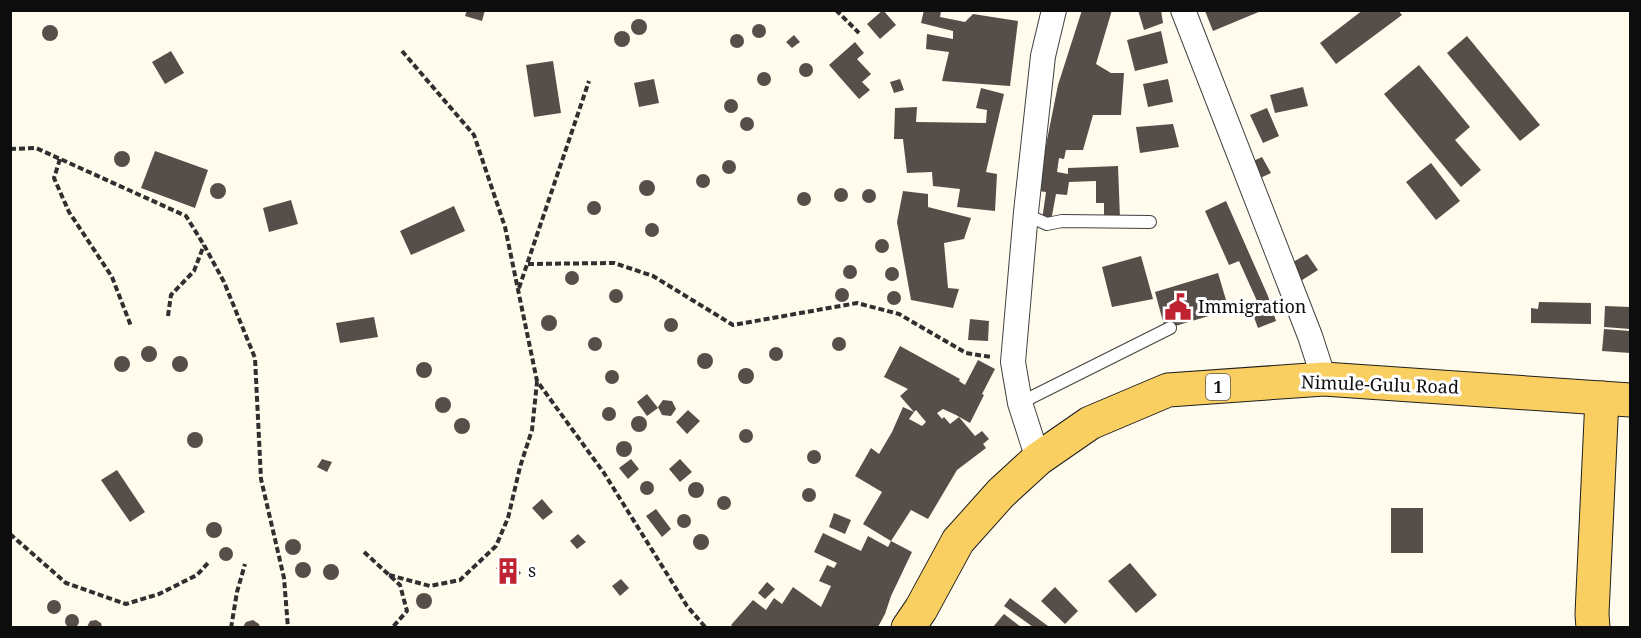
<svg xmlns="http://www.w3.org/2000/svg" width="1641" height="638" viewBox="0 0 1641 638" font-family="'Noto Serif',serif">
	<style>
		.building { fill: #564e49 }
		.lines { fill: none; stroke-linecap: round; stroke-linejoin: round }
		.service-casing { stroke: #404040; stroke-width: 14 }
		.minor-casing { stroke: #404040; stroke-width: 26 }
		.primary-casing { stroke: #1e1e1e; stroke-width: 35 }
		.path { stroke: #2f2f2f; stroke-width: 4; stroke-dasharray: 6 3; stroke-linecap: butt }
		.service { stroke: #fff; stroke-width: 12 }
		.minor { stroke: #fff; stroke-width: 24 }
		.primary { stroke: #facf62; stroke-width: 33 }
		.labels { text-anchor: middle; stroke-width: 6; stroke-linejoin: round; paint-order: stroke }
		.shield { fill: #fff; stroke: #565656; stroke-width: 1.5 }
		.shield-label { font-size: 16px; font-weight: bold; fill: #0d0d0d }
		.poi-label { font-size: 18px; fill: #0d0d0d; stroke: #fff; text-anchor: start }
		.street-label { font-size: 18px; fill: #0d0d0d; stroke: #fff }
	</style>
	<rect width="100%" height="100%" fill="#fffbed"/>
	<g class="building">
		<polygon points="467,10 485,10 482,21 465,16"/>
		<polygon points="883,10 896,25 880,39 867,24"/>
		<polygon points="924,10 941,11 940,17 965,22 973,14 1018,21 1010,86 942,81 949,52 926,49 927,34 953,39 953,31 921,23"/>
		<polygon points="1082,10 1112,10 1096,64 1111,73 1124,73 1121,115 1093,115 1083,150 1066,150 1064,159 1059,158 1057,172 1068,174 1068,168 1118,166 1120,218 1104,219 1104,203 1096,203 1096,181 1069,182 1067,195 1056,194 1051,221 1042,220 1046,192 1039,191 1044,155 1058,85"/>
		<polygon points="1138,10 1161,10 1163,23 1144,30"/>
		<polygon points="1363,10 1398,10 1402,15 1336,64 1320,43"/>
		<polygon points="1205,11 1261,11 1213,31"/>
		<circle cx="639" cy="27" r="8"/>
		<circle cx="759" cy="31" r="7"/>
		<circle cx="50" cy="33" r="8"/>
		<circle cx="622" cy="39" r="8"/>
		<polygon points="1161,31 1168,63 1135,71 1127,40"/>
		<circle cx="737" cy="41" r="7"/>
		<polygon points="794,35 800,42 792,48 786,42"/>
		<polygon points="1467,36 1540,125 1520,141 1447,53"/>
		<polygon points="855,42 864,53 857,59 871,74 862,82 870,90 859,99 829,65"/>
		<polygon points="171,51 184,73 165,84 152,62"/>
		<polygon points="553,61 561,113 534,117 526,65"/>
		<circle cx="806" cy="70" r="7"/>
		<polygon points="1419,65 1470,127 1455,140 1481,170 1461,187 1384,94"/>
		<circle cx="764" cy="79" r="7"/>
		<polygon points="654,79 659,103 639,107 634,83"/>
		<polygon points="900,79 904,90 894,93 890,82"/>
		<polygon points="1168,79 1173,102 1148,107 1143,84"/>
		<polygon points="1303,87 1308,106 1275,113 1270,95"/>
		<polygon points="981,88 1004,94 986,172 997,174 995,211 957,207 960,189 933,186 932,172 907,173 903,139 894,139 895,108 917,107 916,122 986,123 987,110 976,108"/>
		<circle cx="731" cy="106" r="7"/>
		<polygon points="1267,108 1279,136 1263,143 1250,115"/>
		<circle cx="747" cy="124" r="7"/>
		<polygon points="1173,124 1179,147 1140,153 1136,127"/>
		<circle cx="122" cy="159" r="8"/>
		<polygon points="155,151 208,170 195,208 141,188"/>
		<polygon points="1262,157 1271,173 1256,180 1247,164"/>
		<circle cx="729" cy="167" r="7"/>
		<polygon points="1431,163 1460,201 1436,220 1406,182"/>
		<circle cx="703" cy="181" r="7"/>
		<circle cx="647" cy="188" r="8"/>
		<circle cx="218" cy="191" r="8"/>
		<circle cx="841" cy="195" r="7"/>
		<circle cx="869" cy="196" r="7"/>
		<polygon points="903,191 928,194 928,207 971,218 964,239 944,243 948,288 959,289 953,308 911,300 897,222"/>
		<circle cx="804" cy="199" r="7"/>
		<polygon points="291,200 298,224 269,232 263,208"/>
		<circle cx="594" cy="208" r="7"/>
		<polygon points="1226,201 1268,296 1276,321 1258,328 1249,304 1257,301 1239,261 1229,265 1205,211"/>
		<polygon points="454,206 465,231 411,255 400,231"/>
		<circle cx="652" cy="230" r="7"/>
		<circle cx="882" cy="246" r="7"/>
		<polygon points="1307,254 1318,270 1299,282 1288,265"/>
		<polygon points="1141,256 1153,299 1112,307 1102,267"/>
		<circle cx="850" cy="272" r="7"/>
		<circle cx="892" cy="274" r="7"/>
		<circle cx="572" cy="278" r="7"/>
		<polygon points="1218,273 1229,310 1165,329 1155,292"/>
		<circle cx="842" cy="295" r="7"/>
		<circle cx="616" cy="296" r="7"/>
		<circle cx="894" cy="298" r="7"/>
		<polygon points="1539,302 1591,303 1591,324 1531,323 1531,308 1538,309"/>
		<polygon points="1605,306 1630,307 1630,329 1604,327"/>
		<circle cx="549" cy="323" r="8"/>
		<polygon points="374,317 378,337 340,343 336,323"/>
		<circle cx="671" cy="325" r="7"/>
		<polygon points="970,319 989,321 988,341 968,340"/>
		<polygon points="1604,329 1630,331 1630,353 1602,351"/>
		<circle cx="839" cy="344" r="7"/>
		<circle cx="595" cy="344" r="7"/>
		<circle cx="149" cy="354" r="8"/>
		<polygon points="900,346 960,379 959,381 965,385 978,360 995,369 982,394 984,395 970,423 956,415 943,409 937,413 942,419 944,417 950,424 959,417 975,436 982,431 989,439 983,444 986,448 957,470 928,519 911,510 891,541 863,524 882,492 855,476 871,448 879,454 892,432 903,407 914,412 909,419 922,426 926,422 916,410 914,412 900,396 908,389 884,377"/>
		<circle cx="776" cy="354" r="7"/>
		<circle cx="705" cy="361" r="8"/>
		<circle cx="122" cy="364" r="8"/>
		<circle cx="180" cy="364" r="8"/>
		<circle cx="424" cy="370" r="8"/>
		<circle cx="746" cy="376" r="8"/>
		<circle cx="612" cy="377" r="7"/>
		<polygon points="647,394 658,408 647,416 637,402"/>
		<circle cx="443" cy="405" r="8"/>
		<polygon points="663,400 672,401 676,409 671,416 662,415 658,407"/>
		<circle cx="609" cy="414" r="7"/>
		<polygon points="688,410 700,421 687,434 676,422"/>
		<circle cx="639" cy="424" r="8"/>
		<circle cx="462" cy="426" r="8"/>
		<circle cx="746" cy="436" r="7"/>
		<circle cx="195" cy="440" r="8"/>
		<circle cx="624" cy="449" r="8"/>
		<circle cx="814" cy="457" r="7"/>
		<polygon points="322,459 332,462 327,472 317,467"/>
		<polygon points="631,459 639,469 628,479 619,468"/>
		<polygon points="680,459 692,472 680,482 669,469"/>
		<polygon points="117,470 145,512 130,522 101,480"/>
		<circle cx="647" cy="488" r="7"/>
		<circle cx="696" cy="490" r="8"/>
		<circle cx="809" cy="495" r="7"/>
		<circle cx="724" cy="503" r="7"/>
		<polygon points="542,499 553,512 543,520 532,508"/>
		<rect x="1391" y="508" width="32" height="45"/>
		<polygon points="656,509 671,529 662,537 646,516"/>
		<polygon points="834,513 851,520 845,534 829,527"/>
		<circle cx="684" cy="521" r="7"/>
		<circle cx="214" cy="530" r="8"/>
		<polygon points="823,533 861,551 868,536 888,547 891,541 912,552 891,596 885,614 878,627 734,627 731,625 753,600 766,610 774,598 782,604 793,587 821,607 831,586 819,581 827,565 834,568 837,563 814,552"/>
		<circle cx="701" cy="542" r="8"/>
		<polygon points="578,534 586,542 577,549 570,541"/>
		<circle cx="293" cy="547" r="8"/>
		<circle cx="226" cy="554" r="7"/>
		<polygon points="509,560 521,573 510,584 496,568"/>
		<circle cx="303" cy="570" r="8"/>
		<polygon points="1130,563 1157,595 1136,613 1108,581"/>
		<circle cx="331" cy="572" r="8"/>
		<polygon points="621,579 629,588 620,596 612,586"/>
		<polygon points="767,582 775,589 765,599 758,593"/>
		<polygon points="1055,587 1078,611 1065,624 1041,601"/>
		<circle cx="424" cy="601" r="8"/>
		<polygon points="1010,598 1048,626 1047,627 1033,627 1004,606"/>
		<circle cx="54" cy="607" r="7"/>
		<circle cx="72" cy="621" r="7"/>
		<polygon points="1004,614 1021,627 993,627"/>
		<polygon points="96,620 101,623 102,627 87,627 90,621"/>
		<polygon points="253,620 259,624 260,627 243,627 246,622"/>
	</g>
	<g class="lines">
		<defs>
			<g id="service">
				<polyline points="1026,212 1031,217 1047,224 1062,221 1150,222"/>
				<polyline points="1020,403 1170,328"/>
			</g>
			<g id="minor">
				<polyline points="1183,10 1310,336 1324,379"/>
				<polyline points="1038,459 1020,403 1013,362 1026,212 1043,56 1054,10"/>
			</g>
			<g id="primary">
				<polyline points="908,628 921,609 958,541 1001,493 1038,459 1090,423 1168,390 1324,379 1630,400"/>
				<polyline points="1593,628 1592,614 1602,398"/>
			</g>
		</defs>
		<use href="#service" class="service-casing"/>
		<use href="#minor" class="minor-casing"/>
		<use href="#primary" class="primary-casing"/>
		<g class="path">
			<polyline points="836,10 859,33"/>
			<polyline points="10,11 11,10"/>
			<polyline points="402,51 474,135 505,227 537,381 604,473 687,606 706,628"/>
			<polyline points="10,149 36,148 186,216 204,245 224,282 255,358 261,479 284,578 288,628"/>
			<polyline points="60,159 54,178 69,212 112,277 131,326"/>
			<polyline points="528,264 614,263 653,276 733,325 857,303 899,314 966,353 991,357"/>
			<polyline points="519,288 589,81"/>
			<polyline points="168,316 171,295 194,271 204,245"/>
			<polyline points="10,534 66,583 126,604 159,594 197,575 208,563"/>
			<polyline points="364,552 400,585 407,611 392,628"/>
			<polyline points="389,575 430,586 460,580 496,546 508,518 520,467 532,430 537,382"/>
			<polyline points="231,628 237,592 245,564"/>
		</g>
		<use href="#service" class="service"/>
		<use href="#minor" class="minor"/>
		<use href="#primary" class="primary"/>
	</g>
	<defs>
		<symbol id="civic-bare" viewBox="-9 -9 18 18"><path d="M-.6-6.5H3V-4.5H.6V-3L4-1V1h2V6H-6V1h2V-1L-.6-3ZM-1.2 2.5V6h2.4V2.5Z" fill="#bf2331" stroke="#fff" stroke-width="2.5" paint-order="stroke"/></symbol>
		<symbol id="building-bare" viewBox="-9 -9 18 18"><path d="M-4-6H4V6H1V3H-1V6H-4ZM-2.5-4.3h1.7v1.8h-1.7ZM.8-4.3h1.7v1.8H.8ZM-2.5-1h1.7V.8h-1.7ZM.8-1h1.7V.8H.8Z" fill="#bf2331" stroke="#fff" stroke-width="2.5" paint-order="stroke"/></symbol>
	</defs>
	<g fill-rule="evenodd">
		<use href="#civic-bare" x="1159" y="288" width="38" height="38"/>
		<use href="#building-bare" x="489" y="552" width="38" height="38"/>
	</g>
	<g class="labels">
		<rect class="shield" x="1206" y="374" width="24" height="26" rx="4.5"/>
		<g class="shield-label">
			<text x="1218" y="393">1</text>
		</g>
		<g class="poi-label">
			<text x="1198" y="313">Immigration</text>
			<text x="528" y="577">s</text>
		</g>
		<g class="street-label">
			<text transform="translate(1380 385) rotate(2)" y="6">Nimule-Gulu Road</text>
		</g>
	</g>
	<rect width="1641" height="638" fill="none" stroke="#0d0d0d" stroke-width="24"/>
</svg>
